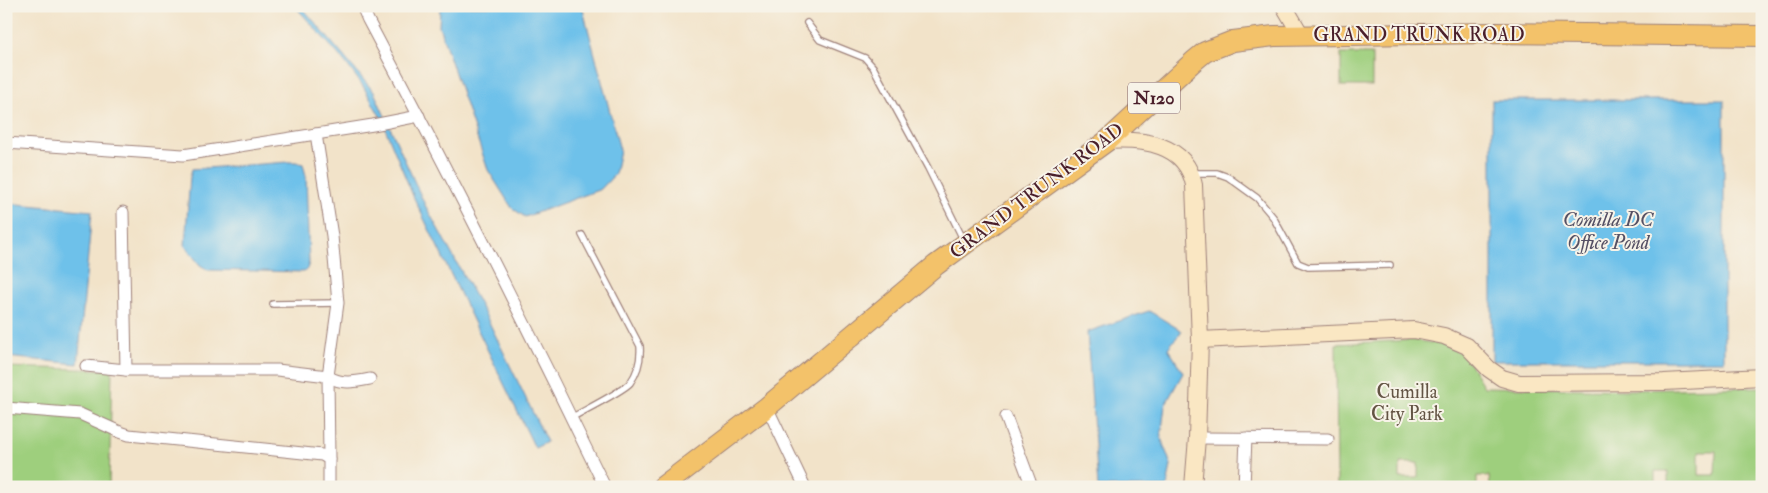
<svg xmlns="http://www.w3.org/2000/svg" width="1768" height="493" viewBox="0 0 1768 493" font-family="'IM FELL Double Pica',serif">
	<style>
		.green { fill: #9ecf7d; stroke: #747754; fill-rule: evenodd }
		.water { fill: #6ec1ea; stroke: #5c708a }
		.lines { fill: none; stroke-linecap: round; stroke-linejoin: round }
		.lane-casing { stroke: #9e817a; stroke-width: 8 }
		.street-casing { stroke: #9e817a; stroke-width: 13 }
		.secondary-casing { stroke: #9e817a; stroke-width: 18 }
		.highway-casing { stroke: #9e817a; stroke-width: 22 }
		.lane { stroke: #fff; stroke-width: 5.5 }
		.street { stroke: #fff; stroke-width: 11 }
		.secondary { stroke: #fae7c3; stroke-width: 16 }
		.highway { stroke: #f3c26a; stroke-width: 20 }
		.labels { text-anchor: middle; stroke-width: 4; stroke-linejoin: round; paint-order: stroke }
		.shield { fill: #f7f3e8; stroke: #7e5f64; stroke-width: 1 }
		.shield-label { font-size: 18px; font-weight: bold; fill: #4a1f2b }
		.street-label { font-size: 19px; fill: #4a1f2b; stroke: #f7f3e8 }
		.park-label { font-size: 19px; fill: #635444; stroke: #f7f3e8 }
		.water-label { font-size: 20px; font-style: italic; fill: #555064; stroke: #f7f3e8 }
	</style>
	<rect width="100%" height="100%" fill="#f7f3e8"/>
	<filter id="ink" filterUnits="userSpaceOnUse"><feTurbulence type="fractalNoise" baseFrequency=".02" numOctaves="2"/><feDisplacementMap in="SourceGraphic" scale="10" xChannelSelector="R" yChannelSelector="G"/><feConvolveMatrix kernelMatrix="1 2 1 2 8 2 1 2 1" color-interpolation-filters="sRGB"/></filter>
	<filter id="wash" filterUnits="userSpaceOnUse"><feTurbulence type="fractalNoise" baseFrequency=".0096" numOctaves="4" result="noise"/><feDisplacementMap in="SourceGraphic" scale="20" xChannelSelector="R" yChannelSelector="G"/><feGaussianBlur stdDeviation="1.12" result="paint"/><feColorMatrix in="noise" values="0 0 0 0 0 0 0 0 0 0 0 0 0 0 0 0 0 1.4 0 .05"/><feComposite in="paint" operator="in"/></filter>
	<g filter="url(#wash)">
		<rect width="100%" height="100%" fill="#f2e3c9"/>
		<g class="green">
			<rect x="1341" y="54" width="31" height="32"/>
			<path d="M 1413,340 L 1439,344 L 1464,354 L 1484,387 L 1629,390 L 1762,387 L 1762,487 L 1668,487 L 1668,471 L 1655,471 L 1655,487 L 1490,487 L 1489,476 L 1477,476 L 1477,487 L 1337,487 L 1336,344 ZM 1699,451 L 1716,451 L 1715,475 L 1699,475 ZM 1400,463 L 1418,463 L 1418,478 L 1400,478 Z"/>
			<polygon points="6,367 112,370 109,487 6,487"/>
		</g>
		<g class="water">
			<polygon points="295,6 301,6 374,92 425,205 487,318 547,442 535,448 414,198 380,116 363,86 345,62"/>
			<polygon points="442,6 582,6 620,150 615,174 601,189 525,217 512,208 488,170 439,26 440,9"/>
			<rect x="1492" y="100" width="232" height="261"/>
			<polygon points="289,162 296,162 303,164 306,176 309,263 307,269 304,272 208,270 200,265 185,246 190,177 192,169"/>
			<polygon points="6,203 92,211 78,364 6,357"/>
			<polygon points="1149,311 1182,331 1168,348 1183,373 1165,405 1161,438 1171,465 1167,487 1098,487 1087,332"/>
		</g>
	</g>
	<g filter="url(#ink)">
		<g class="lines">
			<defs>
				<g id="lane">
					<polyline points="807,23 820,40 865,58 873,67 928,168 964,241"/>
					<polyline points="1192,173 1217,173 1228,177 1257,198 1273,217 1298,263 1308,267 1390,265"/>
					<polyline points="273,304 338,303"/>
					<path d="M 571,418 C 583,411 623,391 630,383 C 638,372 641,359 640,346 L 582,235"/>
				</g>
				<g id="street">
					<path d="M 362,6 L 368,20 C 450,174 529,330 605,487"/>
					<polyline points="6,143 183,155 373,125 419,116"/>
					<polyline points="123,212 126,370"/>
					<polyline points="86,366 126,370 277,370 328,376 338,303 332,236 316,134"/>
					<polyline points="328,376 329,459"/>
					<path d="M 328,376 C 341,385 355,382 370,379"/>
					<polyline points="767,407 805,487"/>
					<polyline points="6,408 80,414 120,432 129,435 322,455 329,459 329,487"/>
					<polyline points="1006,417 1032,487"/>
					<polyline points="1197,438 1328,439"/>
					<polyline points="1244,487 1246,438"/>
				</g>
				<g id="secondary">
					<polyline points="1284,6 1301,35"/>
					<path d="M 1107,141 C 1143,139 1186,143 1194,185 L 1200,340 L 1197,438 L 1193,487"/>
					<polyline points="1200,340 1414,330 1444,336 1467,346 1489,369 1502,378 1519,383 1664,382 1762,377"/>
				</g>
				<polyline id="highway" points="662,487 767,407 936,265 1107,141 1194,61 1205,52 1233,41 1274,36 1496,33 1762,36"/>
			</defs>
			<use href="#lane" class="lane-casing"/>
			<use href="#street" class="street-casing"/>
			<use href="#secondary" class="secondary-casing"/>
			<use href="#highway" class="highway-casing"/>
			<use href="#lane" class="lane"/>
			<use href="#street" class="street"/>
			<use href="#secondary" class="secondary"/>
			<use href="#highway" class="highway"/>
		</g>
	</g>
	<g class="labels">
		<rect class="shield" x="1128" y="82.5" width="52" height="31" rx="4"/>
		<g class="shield-label">
			<text x="1154" y="104">N120</text>
		</g>
		<g class="street-label">
			<text x="1419" y="41">GRAND TRUNK ROAD</text>
			<text transform="translate(1036 190) rotate(-37)" y="7">GRAND TRUNK ROAD</text>
		</g>
		<g class="park-label">
			<text x="1407" y="398">Cumilla<tspan x="1407" dy="22">City Park</tspan></text>
		</g>
		<g class="water-label">
			<text x="1608" y="226">Comilla DC<tspan x="1608" dy="23">Office Pond</tspan></text>
		</g>
	</g>
	<rect width="1768" height="493" fill="none" stroke="#f7f3e8" stroke-width="25"/>
</svg>
